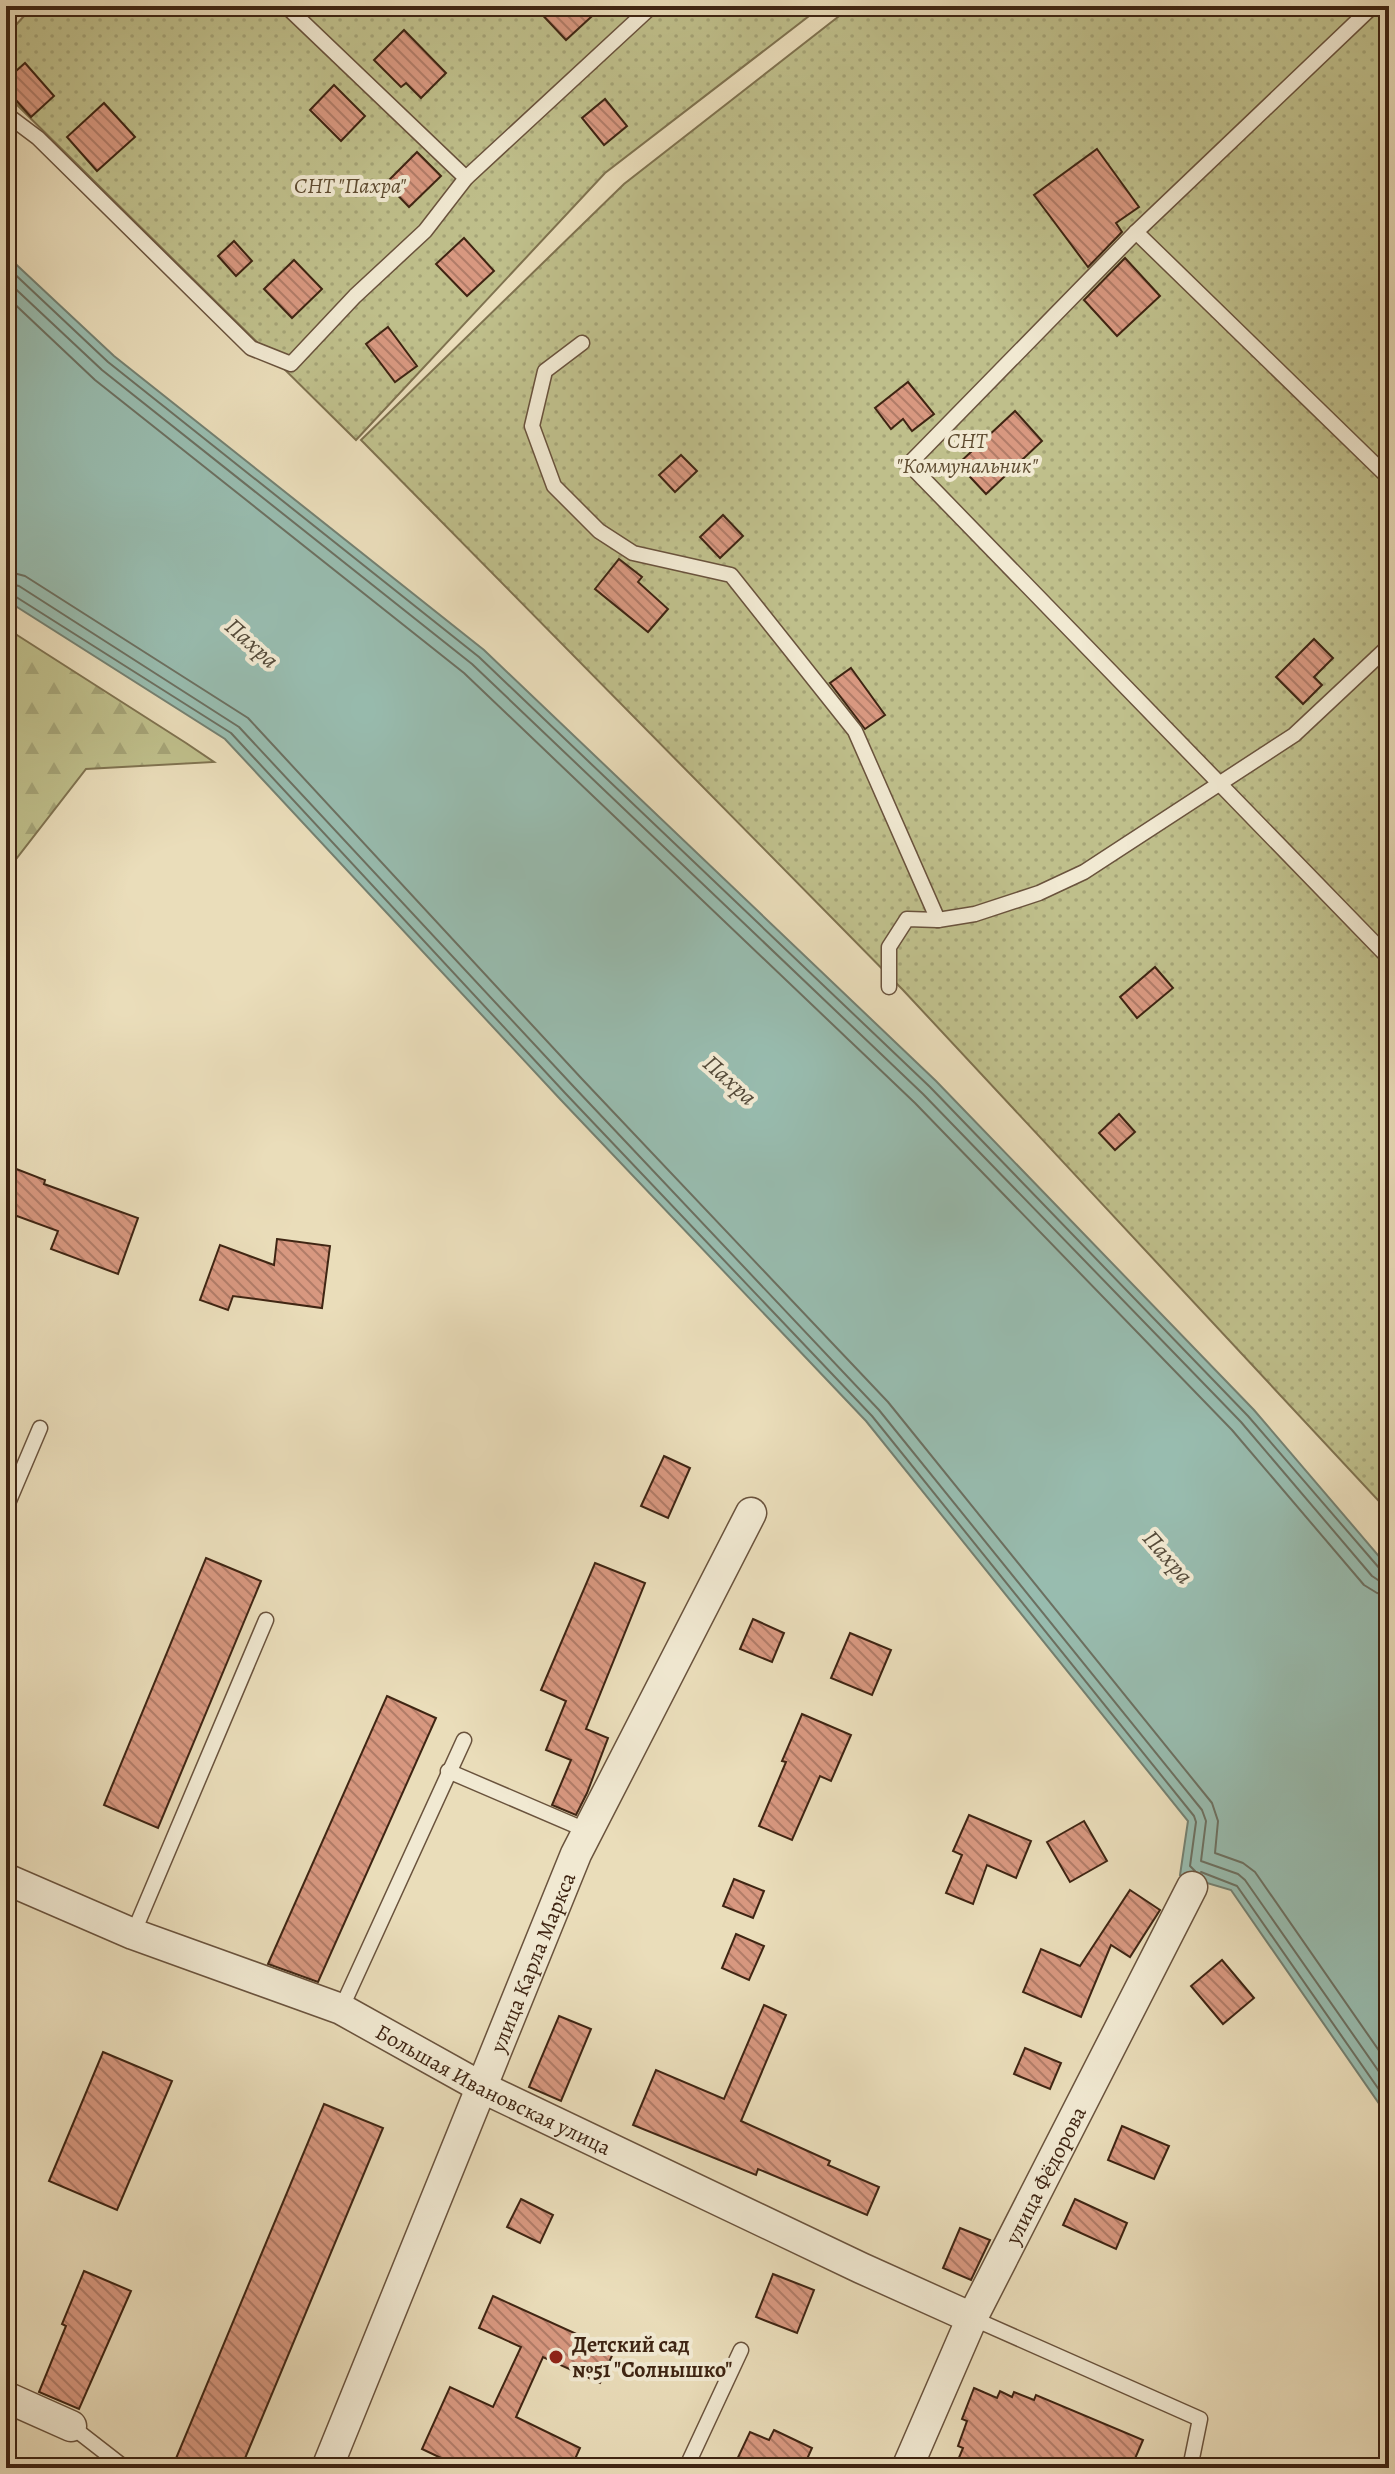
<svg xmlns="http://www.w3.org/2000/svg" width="1395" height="2474" viewBox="0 0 1395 2474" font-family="Alegreya,serif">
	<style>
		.forest { fill: url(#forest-firs); stroke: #7f724f; stroke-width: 2 }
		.garden { fill: url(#garden-dots); stroke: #7f724f; stroke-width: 2 }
		.water { fill: #98bcaf; stroke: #748071; stroke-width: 2 }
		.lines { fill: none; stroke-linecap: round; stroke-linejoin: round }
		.shore { stroke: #6c7061; stroke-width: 2 }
		.building { fill: url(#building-back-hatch); stroke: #3f2513; stroke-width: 2 }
		.lane-casing { stroke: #6a533d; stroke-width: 17 }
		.street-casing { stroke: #6a533d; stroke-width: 33 }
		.lane { stroke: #f1e9d2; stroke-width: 14 }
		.street { stroke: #f1e9d2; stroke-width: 30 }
		.poi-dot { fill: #8f2418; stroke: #f1e9d2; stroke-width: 3 }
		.labels { text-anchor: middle; stroke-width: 8; stroke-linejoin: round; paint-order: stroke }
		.park-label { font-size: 22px; font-style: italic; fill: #5f4c31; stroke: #f1e9d2 }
		.street-label { font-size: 22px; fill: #3f2513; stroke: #f1e9d2 }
		.poi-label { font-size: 22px; font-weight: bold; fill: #3f2513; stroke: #f1e9d2; text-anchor: start }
		.water-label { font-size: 24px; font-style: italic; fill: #554b3a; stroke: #f1e9d2 }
	</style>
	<defs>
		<pattern id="forest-firs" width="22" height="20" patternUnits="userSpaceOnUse" patternTransform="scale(2)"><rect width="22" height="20" fill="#bfbf8b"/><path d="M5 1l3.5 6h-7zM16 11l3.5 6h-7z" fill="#a5a477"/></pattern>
		<pattern id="garden-dots" width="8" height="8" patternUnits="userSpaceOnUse" patternTransform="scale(2)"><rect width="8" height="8" fill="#bfbf8b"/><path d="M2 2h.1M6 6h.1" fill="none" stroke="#a5a477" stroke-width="1.8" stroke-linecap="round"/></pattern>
		<pattern id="building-back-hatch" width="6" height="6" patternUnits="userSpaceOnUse" patternTransform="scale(2)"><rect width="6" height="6" fill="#d89880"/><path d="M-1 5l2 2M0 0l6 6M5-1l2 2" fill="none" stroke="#b17c68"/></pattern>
	</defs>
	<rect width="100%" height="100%" fill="#eaddba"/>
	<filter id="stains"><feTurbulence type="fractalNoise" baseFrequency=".0025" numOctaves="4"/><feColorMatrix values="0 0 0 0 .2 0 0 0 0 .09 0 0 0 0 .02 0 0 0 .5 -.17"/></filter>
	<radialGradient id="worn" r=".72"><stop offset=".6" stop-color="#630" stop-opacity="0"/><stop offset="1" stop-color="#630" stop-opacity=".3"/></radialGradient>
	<polygon class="forest" points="6,628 186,743 214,762 86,769 6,872"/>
	<g class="garden">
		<polygon points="33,6 822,6 605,173 356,440 6,94 6,36"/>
		<polygon points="852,6 1389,6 1389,1512 903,990 361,440 624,184"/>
	</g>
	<polygon class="water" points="6,255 114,356 484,650 936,1081 1254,1410 1389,1568 1389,2118 1231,1890 1180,1875 1188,1821 866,1421 560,1099 225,739 6,600"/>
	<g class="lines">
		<g class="shore">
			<polyline points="6,266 108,362 479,657 930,1087 1248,1416 1380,1569 1389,1572"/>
			<polyline points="6,280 102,370 472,664 923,1094 1241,1422 1372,1576 1381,1582 1389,1583"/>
			<polyline points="6,296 95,380 464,673 915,1103 1232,1430 1364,1585 1377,1593 1389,1595"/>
			<polyline points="6,571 25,576 248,718 582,1079 888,1402 1212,1803 1218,1821 1215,1853 1243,1863 1255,1872 1389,2065"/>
			<polyline points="6,583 19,586 239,727 574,1087 879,1410 1202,1810 1206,1821 1201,1861 1238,1874 1245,1880 1389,2086"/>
			<polyline points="6,593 13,595 231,733 566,1094 872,1416 1194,1816 1196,1822 1190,1866 1195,1871"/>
			<polyline points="1201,1872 1237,1886 1389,2104"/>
		</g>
	</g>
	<g class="building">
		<polygon points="534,6 603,6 566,40"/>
		<polygon points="404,30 446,73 421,98 406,83 401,87 374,60"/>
		<polygon points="25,63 54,96 31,117 6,89 6,80"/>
		<polygon points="334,85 365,116 341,141 310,110"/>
		<polygon points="605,99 627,126 604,145 582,118"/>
		<polygon points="104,103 135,137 97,171 67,137"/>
		<polygon points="1097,149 1139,207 1116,223 1122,232 1088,267 1034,195"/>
		<polygon points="417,152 441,176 409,207 386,183"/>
		<polygon points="464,238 494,271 467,296 436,264"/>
		<polygon points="234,241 252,261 236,276 218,256"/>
		<polygon points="1125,258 1160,296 1117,336 1084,300"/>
		<polygon points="294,260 322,289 292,318 264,289"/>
		<polygon points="388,327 417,366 395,382 366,344"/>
		<polygon points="908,382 934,414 912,431 903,419 891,429 875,408"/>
		<polygon points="1015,411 1042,441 986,494 958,464"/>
		<polygon points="681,455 697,471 675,492 659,475"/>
		<polygon points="723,515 743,536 720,558 700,537"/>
		<polygon points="619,559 642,577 638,582 668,609 648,632 595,589"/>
		<polygon points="1314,639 1333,658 1314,677 1322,685 1303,704 1276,677"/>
		<polygon points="851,668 885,715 865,729 830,683"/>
		<polygon points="1155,967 1173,988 1137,1018 1120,997"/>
		<polygon points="1119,1114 1135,1132 1115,1150 1099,1133"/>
		<polygon points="6,1165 45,1180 44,1184 138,1218 118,1274 51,1249 58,1231 6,1212"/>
		<polygon points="277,1239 330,1246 322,1308 233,1296 228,1310 200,1300 220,1245 274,1265"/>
		<polygon points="664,1456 690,1468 668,1518 641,1506"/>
		<polygon points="206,1558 261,1581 158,1828 104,1805"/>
		<polygon points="595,1563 645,1583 586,1729 608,1738 587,1793 576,1815 552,1805 571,1760 546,1750 566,1701 541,1690"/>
		<polygon points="753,1619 784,1633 772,1662 740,1649"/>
		<polygon points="850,1633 891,1650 872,1695 831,1678"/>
		<polygon points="387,1696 436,1718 318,1982 268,1964"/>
		<polygon points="802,1714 851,1735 831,1781 820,1776 792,1840 759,1826 786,1762 782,1761"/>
		<polygon points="969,1815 1031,1841 1016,1878 987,1865 973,1904 946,1893 962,1855 953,1851"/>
		<polygon points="1084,1821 1107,1861 1070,1882 1047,1842"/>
		<polygon points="734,1879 764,1891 753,1918 723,1906"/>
		<polygon points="1130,1890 1160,1910 1130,1957 1111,1945 1081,2017 1023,1992 1041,1949 1080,1966"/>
		<polygon points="736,1934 764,1946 749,1980 722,1968"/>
		<polygon points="1222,1960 1254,1998 1223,2024 1191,1986"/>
		<polygon points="764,2005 786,2015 741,2121 830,2161 828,2165 879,2187 867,2215 758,2169 756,2175 633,2125 656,2070 724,2099"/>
		<polygon points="559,2016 591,2029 561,2101 529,2087"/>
		<polygon points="1025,2048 1061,2063 1050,2089 1014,2074"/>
		<polygon points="103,2052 172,2081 117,2210 49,2181"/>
		<polygon points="324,2104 383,2128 241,2468 172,2468"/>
		<polygon points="1122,2126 1169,2146 1154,2179 1108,2160"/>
		<polygon points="521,2199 553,2215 540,2243 507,2227"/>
		<polygon points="1075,2199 1127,2223 1116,2249 1063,2225"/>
		<polygon points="960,2228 990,2240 971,2280 943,2268"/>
		<polygon points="84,2271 131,2291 79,2409 39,2392 66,2326 62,2324"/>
		<polygon points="773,2274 814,2290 797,2333 756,2317"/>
		<polygon points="493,2296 614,2351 600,2383 543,2357 516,2417 580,2448 571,2468 462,2468 422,2449 450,2387 493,2407 521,2347 479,2328"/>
		<polygon points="974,2388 997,2398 1000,2391 1012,2397 1014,2392 1034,2400 1036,2395 1143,2440 1131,2468 961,2468 963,2462 958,2460 963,2448 958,2446 967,2421 962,2419"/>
		<polygon points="774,2430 812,2448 803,2468 733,2468 750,2432 769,2440"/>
	</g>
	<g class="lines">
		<defs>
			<g id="lane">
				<polyline points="286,6 466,178"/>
				<polyline points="1373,6 1136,232 909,464 1389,958"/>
				<polyline points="6,12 14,6"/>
				<polyline points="6,114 38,138 251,348 291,364 355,296 425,231 466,178 652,6"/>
				<polyline points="1136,232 1389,478"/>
				<polyline points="582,343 545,371 532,426 554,486 599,531 633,553 731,575 855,731 938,920"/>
				<polyline points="889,987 889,947 907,919 938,920 975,914 1039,893 1084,872 1294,735 1389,646"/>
				<polyline points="6,1508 40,1428"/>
				<polyline points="448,1771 588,1831"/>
				<polyline points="133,1934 266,1620"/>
				<polyline points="341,2009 464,1740"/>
				<polyline points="972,2318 1200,2419 1190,2468"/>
				<polyline points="71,2426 125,2468"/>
				<polyline points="686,2468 741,2350"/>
			</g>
			<g id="street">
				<path id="s1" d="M 6,1879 L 133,1934 L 341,2009 L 481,2087 L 861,2268 L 972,2318"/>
				<polyline points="6,2397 71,2426"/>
				<path id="s2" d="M 327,2468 L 576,1854 L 751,1513"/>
				<path id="s3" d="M 907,2468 L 972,2318 L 1192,1887"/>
			</g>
		</defs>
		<use href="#lane" class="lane-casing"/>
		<use href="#street" class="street-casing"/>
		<use href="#lane" class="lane"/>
		<use href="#street" class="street"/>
	</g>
	<circle class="poi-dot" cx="556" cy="2357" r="8"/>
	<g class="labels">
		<g class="park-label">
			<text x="350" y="193">СНТ "Пахра"</text>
			<text x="967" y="448">СНТ<tspan x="967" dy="25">"Коммунальник"</tspan></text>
		</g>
		<g class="street-label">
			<text dy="8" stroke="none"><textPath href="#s2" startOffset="546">улица Карла Маркса</textPath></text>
			<text dy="8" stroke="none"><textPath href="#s1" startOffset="532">Большая Ивановская улица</textPath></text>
			<text dy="8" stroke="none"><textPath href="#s3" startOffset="324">улица Фёдорова</textPath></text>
		</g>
		<g class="poi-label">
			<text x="572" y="2352">Детский сад<tspan x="572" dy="25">№51 "Солнышко"</tspan></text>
		</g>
		<g class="water-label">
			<text transform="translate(252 643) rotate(42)" y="8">Пахра</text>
			<text transform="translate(730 1080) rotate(42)" y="8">Пахра</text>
			<text transform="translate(1168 1557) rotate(49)" y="8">Пахра</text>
		</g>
	</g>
	<rect width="1395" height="2474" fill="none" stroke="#eaddba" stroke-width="32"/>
	<rect x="8" y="8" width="1379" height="2458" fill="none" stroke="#3f2513" stroke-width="4"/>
	<rect x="16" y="16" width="1363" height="2442" fill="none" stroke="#3f2513" stroke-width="2"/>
	<rect width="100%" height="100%" filter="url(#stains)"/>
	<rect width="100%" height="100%" fill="url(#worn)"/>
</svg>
